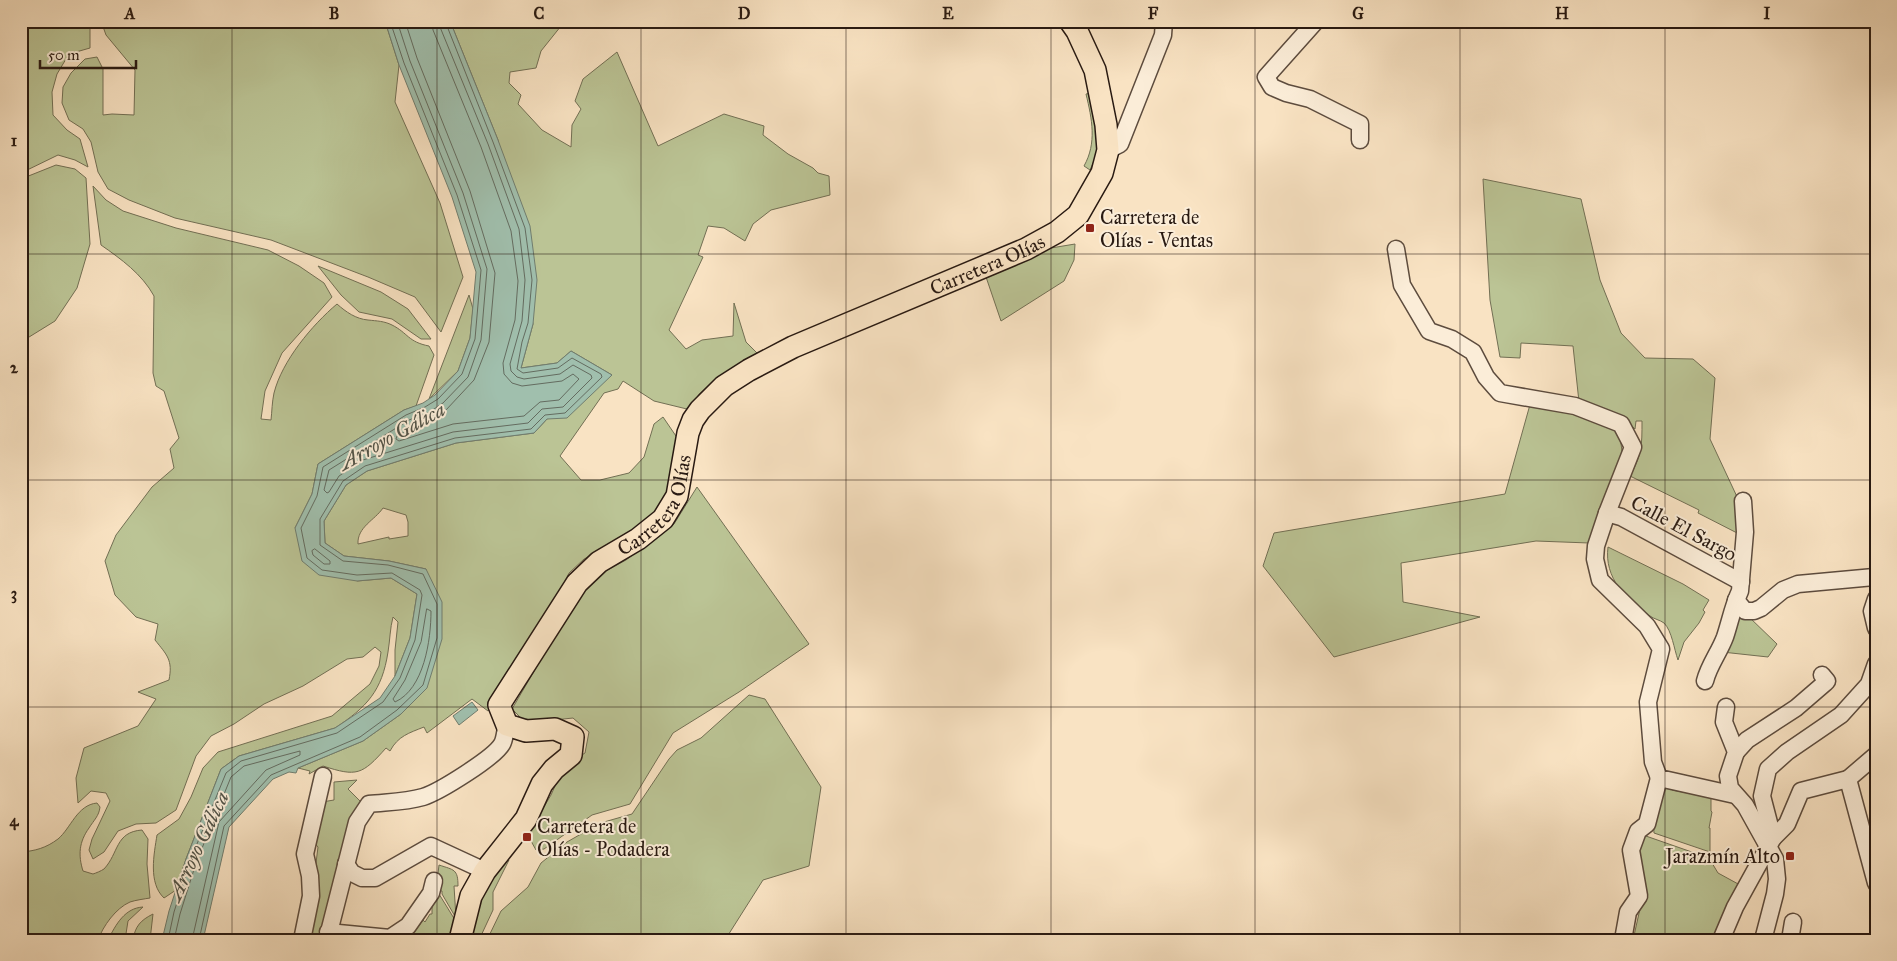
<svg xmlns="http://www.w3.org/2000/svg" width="1897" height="961" viewBox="0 0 1897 961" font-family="'IM FELL Great Primer',serif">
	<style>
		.green { fill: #bbc495; stroke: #726f54; fill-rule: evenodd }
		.water { fill: #a0bfad; stroke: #707d6f }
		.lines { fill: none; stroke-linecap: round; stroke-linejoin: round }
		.shore { stroke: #646c60; stroke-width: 1 }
		.minor-casing { stroke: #5d4c3e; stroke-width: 19 }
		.major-casing { stroke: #291a12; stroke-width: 24 }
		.minor { stroke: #fbedd8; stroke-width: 16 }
		.major { stroke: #f9e3c3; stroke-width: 21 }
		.grid { fill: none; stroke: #291a12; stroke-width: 1; stroke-opacity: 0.55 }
		.poi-dot { fill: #8f2418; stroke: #fbedd8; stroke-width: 2 }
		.labels { text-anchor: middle; stroke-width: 4; stroke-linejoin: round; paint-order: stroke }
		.poi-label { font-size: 20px; fill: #291a12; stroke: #fbedd8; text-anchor: start }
		.street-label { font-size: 20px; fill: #291a12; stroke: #fbedd8 }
		.water-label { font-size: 21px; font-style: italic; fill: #535448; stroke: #fbedd8 }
		.neatline { fill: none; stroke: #291a12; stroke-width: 2 }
		.grid-label { font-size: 16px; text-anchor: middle; font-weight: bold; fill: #291a12 }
	</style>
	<rect width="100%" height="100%" fill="#f9e3c3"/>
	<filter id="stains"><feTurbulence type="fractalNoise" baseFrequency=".004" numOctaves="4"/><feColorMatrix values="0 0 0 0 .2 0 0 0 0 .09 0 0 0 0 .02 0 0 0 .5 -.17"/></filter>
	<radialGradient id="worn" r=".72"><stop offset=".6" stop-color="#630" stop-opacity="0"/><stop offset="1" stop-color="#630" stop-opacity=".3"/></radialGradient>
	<g class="green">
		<polygon points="21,21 90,21 90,48 69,54 57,74 52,92 53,115 67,130 80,139 88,167 75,160 58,155 21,173"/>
		<polygon points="101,21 385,21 399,65 395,102 440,203 463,277 441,332 415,297 368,277 271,240 175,218 129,200 108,189 98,172 91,142 83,129 69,120 62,103 63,87 71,73 85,59 97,57 103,69 103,115 112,114 134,115 135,70 106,35"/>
		<path d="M 450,21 L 565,21 L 541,51 L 536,68 L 510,72 L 509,83 L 521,95 L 518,104 L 542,130 L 571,147 L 572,125 L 581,109 L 575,101 L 583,79 L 617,52 L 658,146 L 724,114 L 764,126 L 763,135 L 788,154 L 813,168 L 818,173 L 829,176 L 830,195 L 771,210 L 753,224 L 745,241 L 724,228 L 708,226 L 698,255 L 703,257 L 669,330 L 686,349 L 702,340 L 733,336 L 734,303 L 746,342 L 759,355 L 714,380 L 699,394 L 691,410 L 654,401 L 623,381 L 618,389 L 604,393 L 560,456 L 581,480 L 600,480 L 629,473 L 644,457 L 654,424 L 663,417 L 678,439 L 668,497 L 651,520 L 622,540 L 584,559 L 569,573 L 548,616 L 488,711 L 472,699 L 427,733 L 424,727 C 409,733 398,736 390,751 L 386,748 C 362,775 357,777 323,766 L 309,774 L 310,771 L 298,768 L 363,741 L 401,714 L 426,569 L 389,561 L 344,556 L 325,543 L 324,521 L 346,485 L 367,471 L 456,443 L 534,433 L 547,419 L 612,375 L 571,351 L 557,363 L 521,368 L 533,324 L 498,140 ZM 383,508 L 406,515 L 408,522 L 408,536 L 389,539 L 389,537 L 358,544 C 357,527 375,520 383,508 Z"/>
		<path d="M 1092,93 L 1100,147 L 1090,170 L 1084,166 C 1097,143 1092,119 1086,94 Z"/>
		<polygon points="56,165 75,169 86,178 90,244 77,288 55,321 21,342 21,179"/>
		<path d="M 1483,179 L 1581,199 L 1600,280 L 1621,333 L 1645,358 L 1693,359 L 1715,378 L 1710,439 L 1739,501 L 1741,535 L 1698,513 L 1699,510 L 1630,476 C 1642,454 1642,446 1642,421 L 1636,421 L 1635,429 L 1622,417 L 1579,402 L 1573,346 L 1521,343 L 1520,358 L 1500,357 L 1490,300 Z"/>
		<path d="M 93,186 L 106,200 L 123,211 L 176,228 L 268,250 L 299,266 L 324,283 L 332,297 L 282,353 L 265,391 L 261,419 L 271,420 C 272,411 272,402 274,393 C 282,361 312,325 337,304 C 346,312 356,319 368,320 C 377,321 384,321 392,325 C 408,333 408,342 429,346 L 434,355 L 416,406 L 404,410 L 318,464 L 312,494 L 295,528 L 357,581 L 391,578 L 417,594 L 410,638 L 395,676 L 395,650 L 398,622 L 393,617 C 390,628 390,640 388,652 C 382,691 367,707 335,728 L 239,756 L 221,769 L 186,859 L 176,890 L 164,898 C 148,883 154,854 157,835 L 179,819 L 191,797 L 203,768 L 218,752 L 332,716 L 370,684 L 379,666 L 381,652 L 375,647 L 363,657 L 347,659 L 303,686 L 264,704 L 234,724 L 211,736 L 196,756 L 176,810 L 156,823 L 136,824 L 118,831 L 104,852 L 93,859 L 89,850 L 92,839 L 110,801 L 106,793 L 91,791 L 78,803 L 76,778 L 84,748 L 138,726 L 156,699 L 138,692 L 169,680 C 173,660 167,655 155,640 L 158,624 L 136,617 L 115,595 L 105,561 L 116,535 L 152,487 L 174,468 L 170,449 L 179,438 L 164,391 L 156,386 L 153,373 L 154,296 C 142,274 121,259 101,245 Z"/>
		<polygon points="1075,244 1074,260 1064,281 1001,321 985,274 1045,249"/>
		<polygon points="318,266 381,292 408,309 431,339 421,339 392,319 359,312 341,295"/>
		<polygon points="469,295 473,309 470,338 458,371 429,399"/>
		<polygon points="1531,401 1579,412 1619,430 1622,451 1618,469 1589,543 1536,541 1401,563 1403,602 1480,617 1334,657 1263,566 1274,533 1505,494"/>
		<polygon points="697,487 809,644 739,692 673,733 630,804 592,815 544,849 536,850 531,841 530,830 551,795 564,766 585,753 589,732 573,718 526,723 512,709 568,613 593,578 626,560 674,524"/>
		<path d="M 1608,547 L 1683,584 L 1709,600 L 1703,610 L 1705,612 L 1699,623 L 1684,642 L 1678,660 C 1674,649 1672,631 1664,623 C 1660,620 1654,619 1650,616 C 1626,600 1604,578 1608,547 Z"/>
		<polygon points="1737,614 1748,616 1777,644 1768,657 1722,652"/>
		<polygon points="749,695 765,699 821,787 809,866 763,880 725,940 487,940 501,911 528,887 541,863 567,842 588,830 604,822 632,814 669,759 677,750 701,738"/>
		<polygon points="357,780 348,789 361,802 324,937 307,935 318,847 312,840 322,802 334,800 334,782"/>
		<polygon points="1661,782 1672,786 1672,790 1688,793 1689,790 1711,794 1711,811 1712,812 1709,828 1710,828 1710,852 1654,833 1653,815"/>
		<path d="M 97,803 L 100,807 C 99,816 94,820 89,828 C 79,842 78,855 83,871 L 93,874 C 96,873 101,871 104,869 C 119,853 115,832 142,830 L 148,839 L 147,864 L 150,898 C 144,899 136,900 130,902 C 116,908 103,926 98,940 L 21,940 L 21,852 C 35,851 46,848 58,839 C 71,828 77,805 97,803 Z"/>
		<polygon points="1643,835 1709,858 1718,873 1740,885 1729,902 1713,940 1633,940 1642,900 1636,845"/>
		<polygon points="505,857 509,860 493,892 493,910 479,940 467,940 487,879"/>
		<path d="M 439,865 C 454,870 458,869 458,886 L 454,886 L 456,918 L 442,894 L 442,891 L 436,890 Z"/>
		<polygon points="435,894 439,894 455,920 454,940 407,940 410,938 423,920 425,922 430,914 432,914 432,908"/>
		<path d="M 143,907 L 128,921 L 125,940 L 108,940 C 116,924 125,908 143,907 Z"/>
		<path d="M 153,914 L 150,940 L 133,940 C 135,926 141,920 153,914 Z"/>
	</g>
	<g class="water">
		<polygon points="385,21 450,21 498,140 530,226 537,280 533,324 521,368 557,363 571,351 612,375 567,418 547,419 534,433 456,443 367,471 346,485 324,521 325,543 344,556 389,561 426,569 442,602 442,639 427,688 401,714 363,741 298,768 296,773 289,772 273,779 229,827 203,940 162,940 169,911 186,859 221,769 239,756 335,728 380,698 395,676 410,638 417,594 391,578 357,581 319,575 302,561 295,528 312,494 318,464 404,410 423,403 435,395 458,371 470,338 476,272 452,197 399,65"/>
		<polygon points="472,702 478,710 459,725 453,716"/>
	</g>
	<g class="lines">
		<g class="shore">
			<polyline points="397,21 410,61 463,193 487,269 481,340 468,377 443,403 428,413 409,420 329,470 324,490 327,493 329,492 339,476 363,460 453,432 528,423 542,409 563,407 592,378 591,375 573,365 560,374 524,379 517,377 511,371 510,364 522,321 525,280 519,229 488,144 440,27 439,21"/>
			<polyline points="405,21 417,58 470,191 495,273 489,342 474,380 446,410 432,420 412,427 397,436 396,439 399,441 453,424 524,416 540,402 559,400 579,379 573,374 562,381 522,386 512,383 504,374 503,363 515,320 518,281 511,231 481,147 433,30 432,21"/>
			<polygon points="315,549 330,561 330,564 324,564 313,555 312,551"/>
			<path d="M 427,609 L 431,611 C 431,640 424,689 395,702 L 393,699 L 405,680 L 421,642 Z"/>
			<polyline points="168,940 174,912 190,861 226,773 241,761 337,733 383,702 400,678 415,640 422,595 420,590 392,573 357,575 322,570 307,558 301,528 317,496 323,467 406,415 425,407 438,399 462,374 475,339 481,270 457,195 404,63 390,21"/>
			<polyline points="174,940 180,914 196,863 231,777 244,766 300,751 300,755 266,770 219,822 192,940"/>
			<polyline points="199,940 224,826 271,775 360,737 397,710 423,685 437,638 437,604 423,574 388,565 343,561 320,545 320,519 343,481 365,466 455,438 531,429 545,415 565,413 602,377 601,374 572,358 558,368 523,373 517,369 522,342 528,323 532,280 525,228 493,142 445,21"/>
		</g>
		<defs>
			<g id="minor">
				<polyline points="1316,21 1266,77 1272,87 1286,93 1310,99 1360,124 1360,140"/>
				<polyline points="1108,150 1120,144 1163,35 1164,21"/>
				<polyline points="1396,249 1402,285 1429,331 1452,339 1473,352 1486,377 1500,393 1575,406 1621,424 1633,447 1607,513 1596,546 1595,559 1600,580 1647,626 1661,649 1648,702 1653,762 1659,778 1735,795"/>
				<polyline points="1607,513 1621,517 1741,582"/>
				<polyline points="1876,599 1872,611 1876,628"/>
				<polyline points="1736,600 1745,611 1754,611 1761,608 1783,590 1798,584 1874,577 1876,580"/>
				<path d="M 1705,681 C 1709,665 1719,653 1725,637 C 1730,622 1733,606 1740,591 L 1745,532 L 1743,501"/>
				<polyline points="1726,707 1724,722 1736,752 1728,776 1730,788 1745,805 1775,859 1777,879 1775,894 1763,940"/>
				<polyline points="1736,752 1747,740 1796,708 1825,683 1827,681 1822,675"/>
				<polyline points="1876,755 1848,779 1876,883"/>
				<polyline points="1773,838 1787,824 1801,791 1848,779"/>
				<polyline points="346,864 352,873 362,878 375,878 431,846 485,871"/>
				<polyline points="328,932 390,938 408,926 431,893 434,881"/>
				<polyline points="302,940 311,896 310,876 305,854 323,776"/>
				<path d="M 327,940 L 357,822 L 369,804 C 387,802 406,802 423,797 C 439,792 494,758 502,744 C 505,739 505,730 507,725"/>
				<polyline points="1623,940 1628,912 1639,896 1631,850 1638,831 1647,824 1659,778"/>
				<polyline points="1721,940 1735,907 1773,838 1762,796 1768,769 1787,752 1841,715 1869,684 1876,664"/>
				<polyline points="1790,940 1793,922"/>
			</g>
			<g id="major">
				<path id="s1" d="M 460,940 L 471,896 L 485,871 L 526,819 L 542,784 L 554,769 L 571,755 L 573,737 L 555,729 L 526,731 L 507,725 L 499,705 L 577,583 L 599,562 L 638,539 L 663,519 L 677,496 L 688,433 L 693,420 L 700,410 L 724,386 L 749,370 L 793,347 L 1026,249 L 1057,232 L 1078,215 L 1102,173 L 1108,150 L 1106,125 L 1095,70 L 1077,31 L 1070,21"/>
			</g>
		</defs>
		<use href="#minor" class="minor-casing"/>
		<use href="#major" class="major-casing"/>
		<use href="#minor" class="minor"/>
		<use href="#major" class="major"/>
	</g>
	<path class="grid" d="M 232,21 L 232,940M 437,21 L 437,940M 641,21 L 641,940M 846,21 L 846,940M 1051,21 L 1051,940M 1255,21 L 1255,940M 1460,21 L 1460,940M 1665,21 L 1665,940M 21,254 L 1876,254M 21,480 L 1876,480M 21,707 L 1876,707"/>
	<g class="poi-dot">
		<rect x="1085" y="223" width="10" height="10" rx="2.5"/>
		<rect x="522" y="832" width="10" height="10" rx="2.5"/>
		<rect x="1785" y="851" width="10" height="10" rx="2.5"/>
	</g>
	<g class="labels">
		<g class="poi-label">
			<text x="1100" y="224">Carretera de<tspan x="1100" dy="23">Olías - Ventas</tspan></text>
			<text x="537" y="833">Carretera de<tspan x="537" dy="23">Olías - Podadera</tspan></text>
			<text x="1780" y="863" text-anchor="end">Jarazmín Alto</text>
		</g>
		<g class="street-label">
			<text dy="7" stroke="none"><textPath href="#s1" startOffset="1022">Carretera Olías</textPath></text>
			<text dy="7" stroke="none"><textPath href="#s1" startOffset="588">Carretera Olías</textPath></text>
			<text transform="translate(1684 528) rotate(28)" y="7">Calle El Sargo</text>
		</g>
		<g class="water-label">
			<text transform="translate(392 436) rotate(-29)" y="7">Arroyo Gálica</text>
			<text transform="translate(198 846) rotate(-65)" y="7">Arroyo Gálica</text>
		</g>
	</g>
	<rect width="1897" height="961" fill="none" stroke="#f9e3c3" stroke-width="55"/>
	<path d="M40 60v8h96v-8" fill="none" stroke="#291a12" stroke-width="2.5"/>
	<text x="48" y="60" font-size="15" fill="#291a12" stroke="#fbedd8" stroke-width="4" paint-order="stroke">50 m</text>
	<rect x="28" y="28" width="1842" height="906" class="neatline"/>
	<g class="grid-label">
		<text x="130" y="19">A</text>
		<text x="334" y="19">B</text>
		<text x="539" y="19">C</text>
		<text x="744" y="19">D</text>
		<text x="948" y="19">E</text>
		<text x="1153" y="19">F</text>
		<text x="1358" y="19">G</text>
		<text x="1562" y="19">H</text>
		<text x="1767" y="19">I</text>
		<text x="14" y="146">1</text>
		<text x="14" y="373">2</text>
		<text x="14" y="599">3</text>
		<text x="14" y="826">4</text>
	</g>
	<rect width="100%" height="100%" filter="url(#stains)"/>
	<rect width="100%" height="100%" fill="url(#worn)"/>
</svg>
